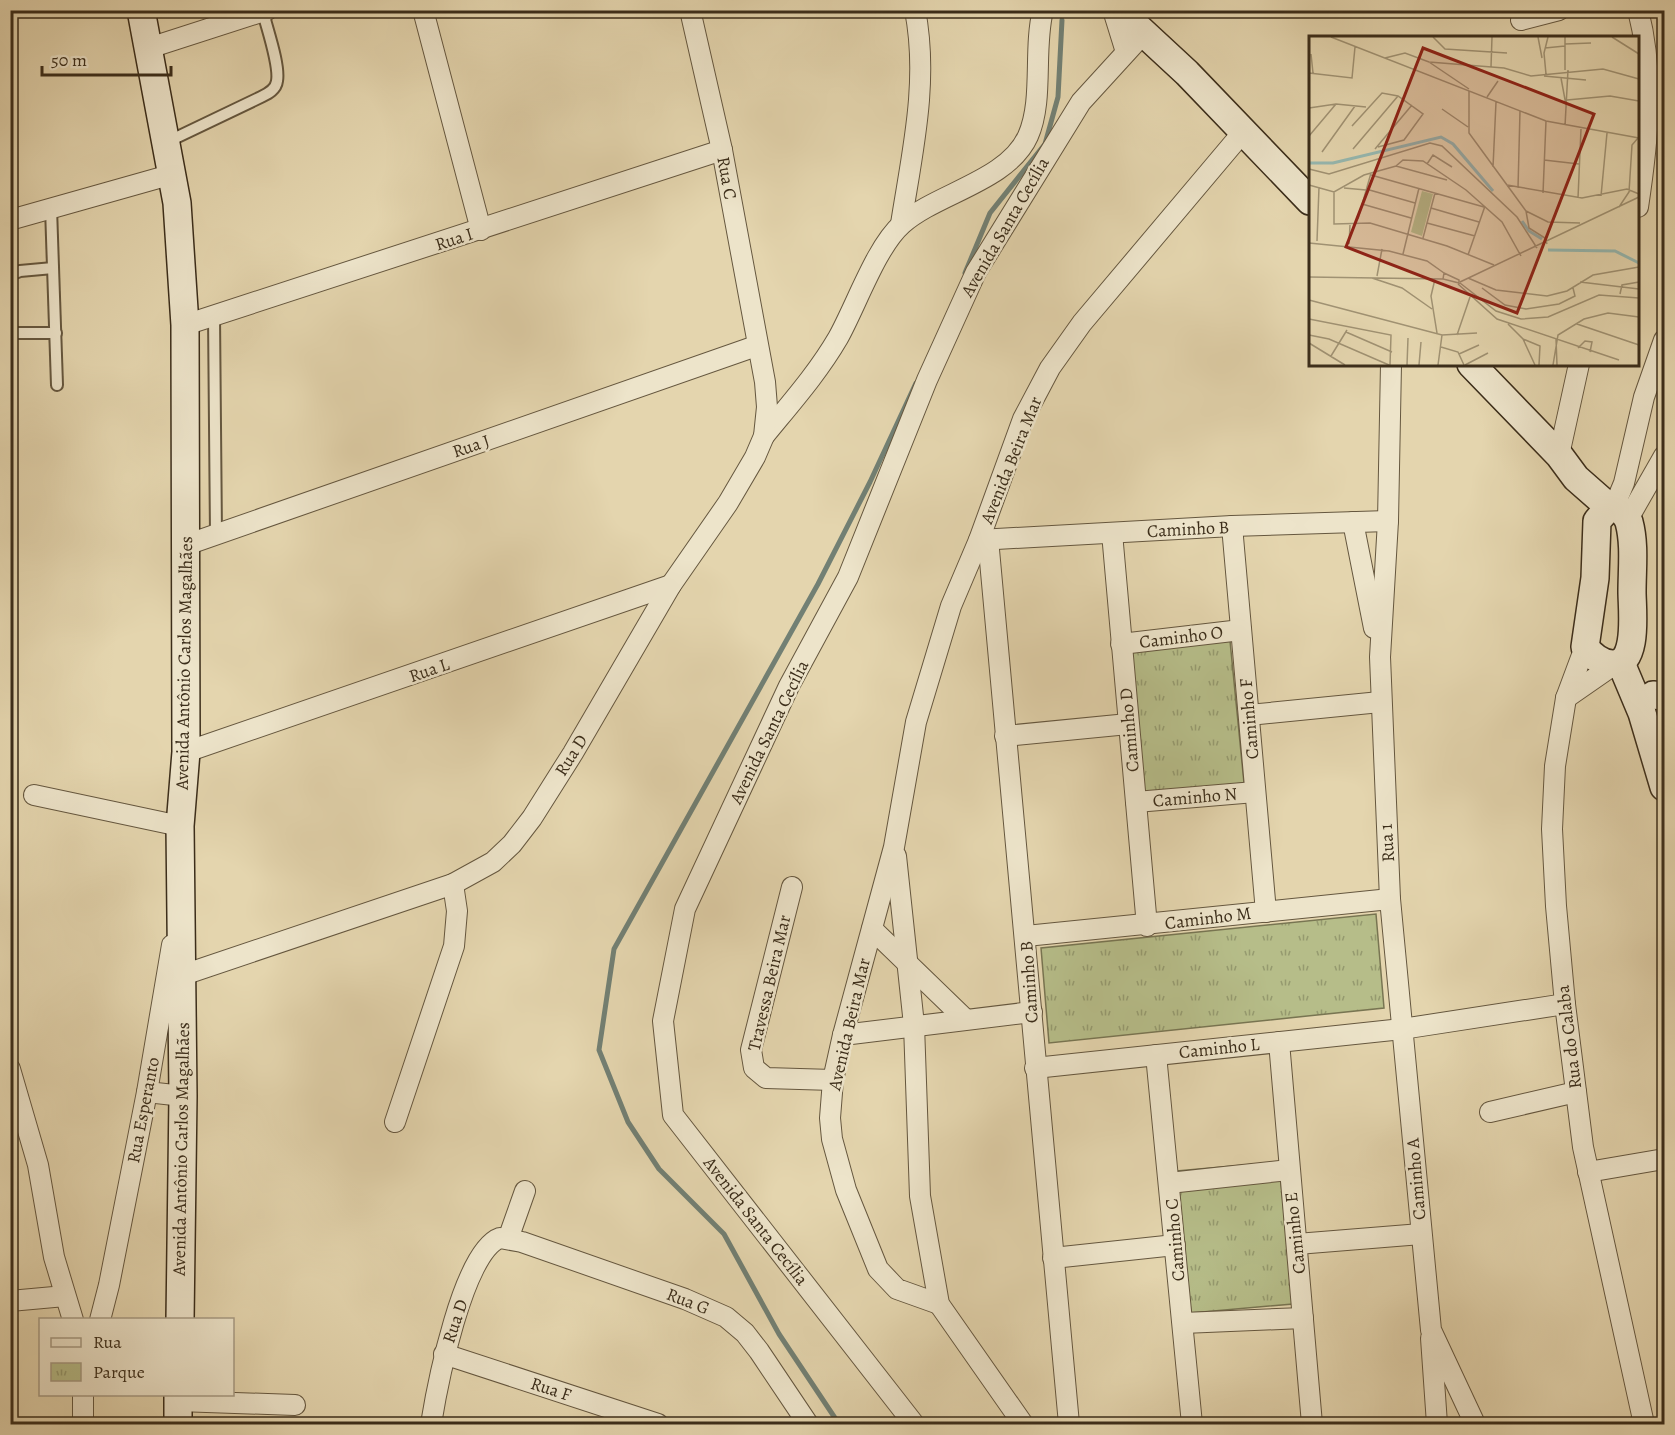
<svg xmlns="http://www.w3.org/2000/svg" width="1675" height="1435" viewBox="0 0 1675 1435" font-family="Alegreya,serif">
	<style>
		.park { fill: url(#park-tufts); stroke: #787552; stroke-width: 1.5 }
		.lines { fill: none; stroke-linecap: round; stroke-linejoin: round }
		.stream { stroke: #728074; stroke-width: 5 }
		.lane-casing { stroke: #65573f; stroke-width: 14 }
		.street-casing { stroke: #65573f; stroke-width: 22 }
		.secondary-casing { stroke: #3b2d1a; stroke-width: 30 }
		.lane { stroke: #ede4ca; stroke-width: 10 }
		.street { stroke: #ede4ca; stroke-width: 20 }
		.secondary { stroke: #ede4ca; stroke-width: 27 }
		.labels { text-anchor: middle; stroke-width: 5; stroke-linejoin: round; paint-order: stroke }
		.street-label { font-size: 18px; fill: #3b2d1a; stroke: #ede4ca }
		.inset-river { fill: none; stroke: #96b8b0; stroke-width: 3 }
		.inset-road { fill: none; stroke: #a09273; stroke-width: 1.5 }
		.view { fill: #8f2418; fill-opacity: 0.15; stroke: #8f2418; stroke-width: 3 }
		.inset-edge { fill: none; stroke: #3b2d1a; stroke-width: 3 }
	</style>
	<defs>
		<pattern id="park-tufts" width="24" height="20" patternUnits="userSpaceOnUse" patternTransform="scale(1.5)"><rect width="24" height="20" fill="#b6bd89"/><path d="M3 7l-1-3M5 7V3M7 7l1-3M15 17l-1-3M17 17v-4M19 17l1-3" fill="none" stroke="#959a6f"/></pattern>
	</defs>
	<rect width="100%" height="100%" fill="#e4d5ae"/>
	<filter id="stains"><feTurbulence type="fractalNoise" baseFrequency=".00333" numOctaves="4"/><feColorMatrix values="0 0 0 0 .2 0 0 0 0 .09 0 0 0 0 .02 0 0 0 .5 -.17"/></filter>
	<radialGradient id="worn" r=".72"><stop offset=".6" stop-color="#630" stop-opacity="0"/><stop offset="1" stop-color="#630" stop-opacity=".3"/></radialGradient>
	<g class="park">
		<polygon points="1230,641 1244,783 1142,793 1128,651"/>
		<polygon points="1376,914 1384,1008 1049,1043 1041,948"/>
		<polygon points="1279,1162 1293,1304 1191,1313 1177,1171"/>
	</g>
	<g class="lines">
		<g class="stream">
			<polyline points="965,273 990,213 1045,144 1058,97 1062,20"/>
			<polyline points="839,1424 779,1334 724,1234 659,1169 628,1122 599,1050 614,949 818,584 870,482 916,383"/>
		</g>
		<defs>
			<g id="lane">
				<path d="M 167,142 L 261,97 C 267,94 276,90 277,81 C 280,65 267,29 263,12"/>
				<polyline points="51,208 57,385"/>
				<polyline points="10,275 20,271 53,268"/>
				<polyline points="214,316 216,535"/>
				<polyline points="10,333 56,333"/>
			</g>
			<g id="street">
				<polyline points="423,10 481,230"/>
				<polyline points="1113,10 1126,52"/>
				<polyline points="1521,20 1559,10"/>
				<polyline points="149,48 267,10"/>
				<path d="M 1638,207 C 1648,141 1655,76 1638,10"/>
				<polyline points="10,220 173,174"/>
				<path d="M 901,224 C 912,153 929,82 915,10"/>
				<polyline points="185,325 722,150"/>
				<polyline points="1391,364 1388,521 1380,657 1390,899 1431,1330 1475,1424"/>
				<path d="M 764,436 C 790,404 817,374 838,338 C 856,306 876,247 902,224 C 937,193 1008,181 1028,136 C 1044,100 1033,50 1043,10"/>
				<polyline points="1559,455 1579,364"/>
				<polyline points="1614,507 1624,483 1644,397 1664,340"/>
				<polyline points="1628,519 1664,456"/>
				<polyline points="1353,522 1374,628"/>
				<polyline points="1232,526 1266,912"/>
				<polyline points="1112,533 1147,926"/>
				<polyline points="988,539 1069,1424"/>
				<polyline points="979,540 1232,526 1388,521"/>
				<polyline points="186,545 756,346"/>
				<polyline points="1121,644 1241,630"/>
				<polyline points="1585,647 1566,698 1555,766 1552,829 1556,906 1565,1004 1583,1147 1644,1424"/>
				<polyline points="1566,698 1615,664"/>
				<polyline points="1249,715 1380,702"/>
				<polyline points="1005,736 1128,724"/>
				<polyline points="186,752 671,585"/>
				<polyline points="34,795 180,826"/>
				<polyline points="1136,802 1255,792"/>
				<polyline points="896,856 914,1025 920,1196 939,1304 1023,1424"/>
				<polyline points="792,887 751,1050 754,1068 766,1078 833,1080"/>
				<polyline points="872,929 965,1019"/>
				<polyline points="1026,936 1390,899"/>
				<polyline points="183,975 453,884 493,862 512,844 532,818 573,753 671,585 728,503 755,457 764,436 767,407 765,382 722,150 690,10"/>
				<polyline points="843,1035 1032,1012"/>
				<polyline points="1279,1042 1312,1424"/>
				<polyline points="1156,1055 1192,1424"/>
				<polyline points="1035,1068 1402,1029 1565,1004"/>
				<polyline points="10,1069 38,1165 54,1257 73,1320"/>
				<polyline points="147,1092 183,1096"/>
				<polyline points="1490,1112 1576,1092"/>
				<polyline points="395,1122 454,946 457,911 453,884"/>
				<polyline points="1588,1172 1664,1159"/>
				<polyline points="1169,1183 1289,1170"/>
				<polyline points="508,1239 525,1191"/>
				<polyline points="1297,1244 1421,1234"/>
				<polyline points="1053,1258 1175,1245"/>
				<polyline points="10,1301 65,1296"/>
				<polyline points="939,1304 897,1289 878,1269 846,1190 832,1139 830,1118 833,1080 843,1035 894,847 916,722 951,606 979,540 1023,419 1050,368 1082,323 1243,132"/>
				<polyline points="100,1320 109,1285 147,1092 172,945"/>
				<polyline points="1183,1323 1303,1318"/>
				<polyline points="1431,1338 1437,1424"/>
				<polyline points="444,1354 658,1424"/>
				<polyline points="178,1401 295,1405"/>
				<polyline points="83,1424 83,1394"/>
				<path d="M 431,1424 C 437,1387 463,1251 500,1238 L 522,1242 L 685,1299 L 726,1317 L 745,1333 L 759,1351 L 808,1424"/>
				<polyline points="914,1424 673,1115 663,1021 685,909 789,686 848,577 927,380 976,272 1081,102 1144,33"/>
			</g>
			<g id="secondary">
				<polyline points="141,10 177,203 185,325 186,752 180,826 183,1096 180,1320"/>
				<polyline points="1119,10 1187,73 1310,201"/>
				<polyline points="1471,364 1559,455 1576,478 1609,507"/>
				<path d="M 1609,507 L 1618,508 C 1623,512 1627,516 1629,522 C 1635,544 1632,569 1632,592 C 1632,609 1639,666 1612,664 C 1600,663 1592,656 1585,647 L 1595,578 L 1597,521 Z"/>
				<polyline points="1621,663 1642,713 1664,787"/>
				<polyline points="1653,695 1664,696"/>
				<polyline points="178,1424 178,1394"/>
			</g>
		</defs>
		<use href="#lane" class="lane-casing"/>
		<use href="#street" class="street-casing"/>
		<use href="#secondary" class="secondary-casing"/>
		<use href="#lane" class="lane"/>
		<use href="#street" class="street"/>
		<use href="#secondary" class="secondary"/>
	</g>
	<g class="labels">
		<g class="street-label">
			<text transform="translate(727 178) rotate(80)" y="6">Rua C</text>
			<text transform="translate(1005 227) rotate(-60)" y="6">Avenida Santa Cecília</text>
			<text transform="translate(454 239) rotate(-18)" y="6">Rua I</text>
			<text transform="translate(471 446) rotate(-19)" y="6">Rua J</text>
			<text transform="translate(1011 460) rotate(-68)" y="6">Avenida Beira Mar</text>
			<text transform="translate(1188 529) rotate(-3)" y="6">Caminho B</text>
			<text transform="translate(1181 637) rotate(-7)" y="6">Caminho O</text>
			<text transform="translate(184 663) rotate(-89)" y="6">Avenida Antônio Carlos Magalhães</text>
			<text transform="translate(429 670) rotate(-19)" y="6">Rua L</text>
			<text transform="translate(1249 719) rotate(-95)" y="6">Caminho F</text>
			<text transform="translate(1129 730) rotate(-95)" y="6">Caminho D</text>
			<text transform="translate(769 732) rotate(-64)" y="6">Avenida Santa Cecília</text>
			<text transform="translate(571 755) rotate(-58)" y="6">Rua D</text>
			<text transform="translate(1195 797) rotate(-5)" y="6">Caminho N</text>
			<text transform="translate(1387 843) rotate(-94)" y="6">Rua 1</text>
			<text transform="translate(1208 918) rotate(-7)" y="6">Caminho M</text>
			<text transform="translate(1029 982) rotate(-94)" y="6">Caminho B</text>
			<text transform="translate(769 983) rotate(-77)" y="6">Travessa Beira Mar</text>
			<text transform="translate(849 1024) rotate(-77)" y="6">Avenida Beira Mar</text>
			<text transform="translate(1569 1037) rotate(-97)" y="6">Rua do Calaba</text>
			<text transform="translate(1219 1048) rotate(-6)" y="6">Caminho L</text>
			<text transform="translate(143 1110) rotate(-79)" y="6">Rua Esperanto</text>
			<text transform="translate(181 1149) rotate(-89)" y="6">Avenida Antônio Carlos Magalhães</text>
			<text transform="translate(1416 1179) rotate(-95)" y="6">Caminho A</text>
			<text transform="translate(756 1221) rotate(52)" y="6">Avenida Santa Cecília</text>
			<text transform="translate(1295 1233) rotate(-96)" y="6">Caminho E</text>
			<text transform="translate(1175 1240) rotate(-95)" y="6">Caminho C</text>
			<text transform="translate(688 1301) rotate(21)" y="6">Rua G</text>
			<text transform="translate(455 1321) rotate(-71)" y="6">Rua D</text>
			<text transform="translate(551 1389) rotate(18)" y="6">Rua F</text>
		</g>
	</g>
	<g transform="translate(1309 36)">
		<rect width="330" height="330" fill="#e4d5ae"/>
		<path d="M 113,155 L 124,158 L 113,200 L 102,196 Z" fill="#b6bd89"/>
		<path class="inset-river" d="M 0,127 L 24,127 L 132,101 L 144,108 L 184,155M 213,185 L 220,195 L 233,203M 239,214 L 306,215 L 330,227"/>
		<path class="inset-road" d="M 22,1 L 237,85 L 330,102M 124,1 L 136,13 L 198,17M 229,1 L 233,22M 303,1 L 330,18M 256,8 L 282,7M 236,12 L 256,10M 2,18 L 4,37M 76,22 L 96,17 L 120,26 L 195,32 L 222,40 L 294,33 L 330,43M 120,26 L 160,53M 182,31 L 183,1M 256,34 L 256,1M 0,37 L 43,42 L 46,11M 237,38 L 235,17 L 239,1M 235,40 L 277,44M 252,42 L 257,69M 160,55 L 160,97 L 198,149 L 273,162 L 318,153 L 330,158M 178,61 L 189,45M 258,64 L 301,60 L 330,65M 0,72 L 27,68 L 57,71M 133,73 L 159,91M 43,90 L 73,57 L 89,60 L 114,78 L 95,104 L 69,111M 256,90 L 259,34M 0,100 L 27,68M 44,113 L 89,60M 66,113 L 103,69M 13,116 L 46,70M 235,124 L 270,128M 118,128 L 124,119 L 143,131M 87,130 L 94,124 L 114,125 L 157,154 L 193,186 L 212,220M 184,131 L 187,66M 0,133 L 20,138 L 121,107 L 133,110 L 208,181 L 228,212M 62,139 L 175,171M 0,149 L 25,156 L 55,139 L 87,130 L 138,144M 198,149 L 217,175 L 220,192 L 236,202 L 238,208M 35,152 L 57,154M 209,152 L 211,75M 57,153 L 106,167M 25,156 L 25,188 L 61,187 L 138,210 L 185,229M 234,157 L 237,85M 292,160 L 298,97M 269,162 L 272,93M 53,168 L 102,182M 310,171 L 320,156 L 323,109 L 329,102M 122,172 L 170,186M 217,175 L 239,186 L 271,187M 49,183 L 62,137M 118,187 L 166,200M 114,202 L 126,157M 8,205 L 10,151M 0,207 L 80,215 L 118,225 L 135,237M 40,208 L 41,189M 94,218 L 110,152M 159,219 L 176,170M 135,237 L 150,244 L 150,247 L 134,243 ZM 68,240 L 73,213M 0,241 L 134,243M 63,242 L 93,252 L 123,273M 159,242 L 187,254 L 238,260 L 258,255 L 284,239 L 330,231M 126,243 L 122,260 L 128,297M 151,246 L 330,161M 271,246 L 330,253M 151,247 L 187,275 L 212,283 L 239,281 L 290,259 L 330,262M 149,248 L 188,283 L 310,324M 173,252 L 196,269 L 217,273 L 250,268 L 266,260 L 264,252M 311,258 L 313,249 L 330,246M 0,264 L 133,299 L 168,297M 0,283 L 82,299 L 81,329M 199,288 L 214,303 L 226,329M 268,288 L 330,309M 37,296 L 83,316M 0,299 L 20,303 L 80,329M 148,299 L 161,261M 214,303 L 231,310 L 230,329M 247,303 L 248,329M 0,307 L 36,329M 132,311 L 149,316 L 155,329M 269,312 L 276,305 L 283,306 L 281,316M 150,318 L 170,309M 22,320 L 38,294M 98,329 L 99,302M 110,329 L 112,306M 129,329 L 133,299M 156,329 L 179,317M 244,329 L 249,299 L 275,283 L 299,277 L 330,281"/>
		<path class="view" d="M 114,12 L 285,78 L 208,277 L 37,211 Z"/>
		<rect width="330" height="330" class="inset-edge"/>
	</g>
	<rect width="1675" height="1435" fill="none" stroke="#e4d5ae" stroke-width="36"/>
	<rect x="12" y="12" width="1651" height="1411" fill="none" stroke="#3b2d1a" stroke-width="3"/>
	<rect x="18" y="18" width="1639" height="1399" fill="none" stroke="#3b2d1a" stroke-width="1.5"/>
	<rect x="39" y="1318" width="195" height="78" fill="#ede4ca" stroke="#a69b84" stroke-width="1.5"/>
	<rect x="51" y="1338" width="30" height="9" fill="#ede4ca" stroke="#a69b84" stroke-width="1.5"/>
	<text x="93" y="1348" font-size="18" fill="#3b2d1a">Rua</text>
	<rect x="51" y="1363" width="30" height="18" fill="url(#park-tufts)" stroke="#a69b84" stroke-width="1.5"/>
	<text x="93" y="1378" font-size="18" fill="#3b2d1a">Parque</text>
	<path d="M42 66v9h129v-9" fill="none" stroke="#3b2d1a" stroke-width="3"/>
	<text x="51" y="66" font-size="18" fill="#3b2d1a" stroke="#ede4ca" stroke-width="4.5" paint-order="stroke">50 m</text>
	<rect width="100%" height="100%" filter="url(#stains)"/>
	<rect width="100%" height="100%" fill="url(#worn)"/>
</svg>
